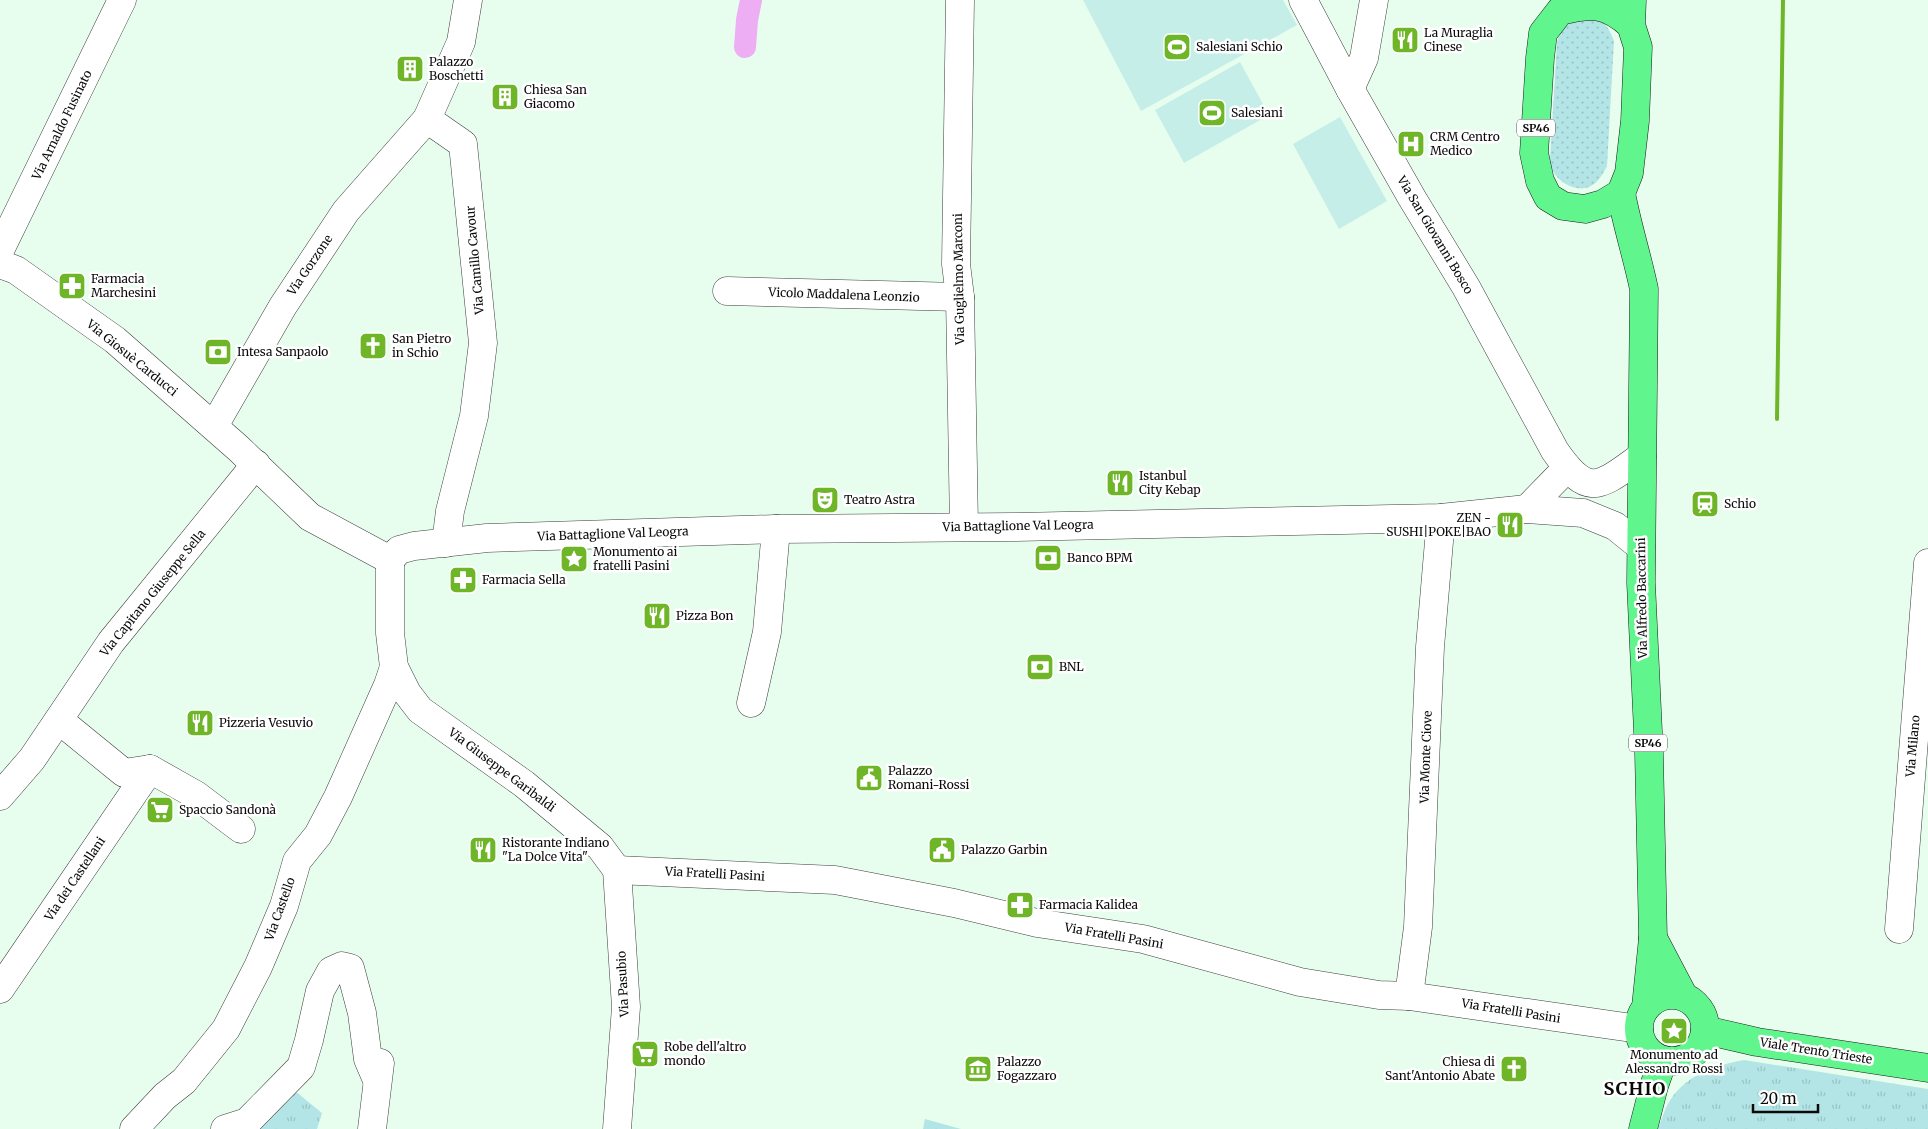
<svg xmlns="http://www.w3.org/2000/svg" width="1928" height="1129" viewBox="0 0 1928 1129" font-family="Merriweather,serif">
	<style>
		.grass { fill: url(#grass-tufts) }
		.garden { fill: url(#garden-dots) }
		.pitch { fill: #c5eee9 }
		.lines { fill: none; stroke-linecap: round; stroke-linejoin: round }
		.canal { stroke: #eeaef4; stroke-width: 22 }
		.minor-casing { stroke: #3d3d3d; stroke-width: 29 }
		.major-casing { stroke: #1b1b1b; stroke-width: 29 }
		.minor { stroke: #fff; stroke-width: 28 }
		.major { stroke: #61f58e; stroke-width: 28 }
		.rail { stroke: #6eb527; stroke-width: 4 }
		.labels { text-anchor: middle; stroke-width: 5; stroke-linejoin: round; paint-order: stroke }
		.shield { fill: #fff; stroke: #545454; stroke-width: 1 }
		.shield-label { font-size: 11px; font-weight: bold; fill: #0a0a0a }
		.poi-label { font-size: 12px; fill: #0a0a0a; stroke: #fff; text-anchor: start }
		.street-label { font-size: 12px; fill: #0a0a0a; stroke: #fff }
		.district-label { font-size: 18px; font-weight: bold; letter-spacing: 1px; fill: #0a0a0a; stroke: #fff }
	</style>
	<defs>
		<pattern id="grass-tufts" width="24" height="20" patternUnits="userSpaceOnUse" patternTransform="scale(1.25)"><rect width="24" height="20" fill="#b3e5e6"/><path d="M3 7l-1-3M5 7V3M7 7l1-3M15 17l-1-3M17 17v-4M19 17l1-3" fill="none" stroke="#99c3c4"/></pattern>
		<pattern id="garden-dots" width="8" height="8" patternUnits="userSpaceOnUse" patternTransform="scale(1.25)"><rect width="8" height="8" fill="#b3e5e6"/><path d="M2 2h.1M6 6h.1" fill="none" stroke="#99c3c4" stroke-width="1.8" stroke-linecap="round"/></pattern>
	</defs>
	<rect width="100%" height="100%" fill="#e7feef"/>
	<g class="grass">
		<path d="M 1744,1060 L 1928,1089 L 1928,1129 L 1658,1129 C 1661,1121 1664,1111 1668,1104 C 1683,1076 1715,1065 1744,1060 Z"/>
		<polygon points="295,1091 322,1113 317,1129 218,1129"/>
		<polygon points="925,1119 961,1129 923,1129"/>
	</g>
	<path class="garden" d="M 1577,17 C 1599,19 1606,19 1614,41 L 1607,166 C 1603,174 1598,183 1589,187 C 1576,192 1559,183 1553,171 C 1551,167 1551,162 1550,159 L 1557,42 C 1561,30 1566,24 1577,17 Z"/>
	<g class="pitch">
		<polygon points="1083,0 1283,0 1297,25 1141,111"/>
		<polygon points="1240,62 1269,115 1184,163 1155,110"/>
		<polygon points="1340,117 1387,201 1339,229 1293,144"/>
	</g>
	<g class="lines">
		<polyline class="canal" points="745,47 747,20 751,0"/>
		<defs>
			<g id="minor">
				<polyline points="960,0 956,264 960,297 964,527"/>
				<path d="M 1303,0 L 1350,89 L 1412,198 L 1466,287 L 1555,451 C 1589,500 1600,486 1642,456"/>
				<polyline points="1350,89 1364,58 1374,0"/>
				<polyline points="0,250 122,0"/>
				<polyline points="0,264 16,270 115,340 238,448 310,517 390,560"/>
				<polyline points="727,291 960,297"/>
				<polyline points="214,426 283,306 346,211 427,119"/>
				<polyline points="1527,509 1567,468"/>
				<polyline points="446,543 450,511 474,416 483,343 463,144 427,119 461,42 468,0"/>
				<polyline points="390,560 399,550 414,546 487,538 776,529 1013,527 1441,518 1527,509 1583,513 1615,526 1641,547"/>
				<polyline points="390,560 390,633 394,667 407,693 420,710 524,784 600,847 617,870 626,1007 617,1129"/>
				<polyline points="751,703 767,632 776,529"/>
				<polyline points="59,720 124,773 150,769 196,795 241,829"/>
				<polyline points="0,796 32,759 111,642 256,464"/>
				<polyline points="617,870 835,880 954,903 1037,923 1143,939 1300,982 1379,995 1409,996 1639,1029"/>
				<polyline points="1899,929 1928,563"/>
				<polyline points="0,989 150,769"/>
				<polyline points="1409,996 1418,927 1430,647 1441,518"/>
				<polyline points="134,1129 165,1096 184,1081 226,1029 258,967 284,906 297,861 318,835 338,797 388,685 394,667"/>
				<polyline points="225,1129 247,1122 301,1067 309,1040 320,991 331,971 342,966 350,968 362,1013 368,1059 377,1080"/>
				<polyline points="372,1129 380,1063"/>
			</g>
			<g id="major">
				<path d="M 1631,25 C 1606,3 1592,3 1560,11 L 1543,33 L 1540,58 L 1534,153 L 1540,181 L 1548,197 L 1563,206 L 1585,209 L 1603,204 L 1621,193 L 1629,173 L 1635,121 L 1638,47 L 1631,25 L 1632,0"/>
				<path d="M 1621,193 C 1627,225 1637,256 1644,289 L 1641,583 L 1649,753 L 1653,938 L 1646,1007"/>
				<polyline points="1653,938 1684,997"/>
				<circle cx="1672" cy="1028" r="33"/>
				<polyline points="1705,1030 1757,1042 1928,1068"/>
				<polyline points="1643,1129 1654,1086 1663,1060"/>
			</g>
		</defs>
		<use href="#minor" class="minor-casing"/>
		<use href="#major" class="major-casing"/>
		<use href="#minor" class="minor"/>
		<use href="#major" class="major"/>
		<polyline class="rail" points="1777,419 1783,0"/>
	</g>
	<defs>
		<symbol id="restaurant-square" viewBox="-11 -11 22 22"><rect x="-9" y="-9" width="18" height="18" rx="4" fill="#6eb527" stroke="#fff"/><path d="M-5-6h1v4h1v-4h1v4h1v-4h1v5L-1.5 .5V6h-2V.5L-5-1ZM5-6V6H3V1.5H1.5Q1.5-4 5-6Z" fill="#fff"/></symbol>
		<symbol id="stadium-square" viewBox="-11 -11 22 22"><rect x="-9" y="-9" width="18" height="18" rx="4" fill="#6eb527" stroke="#fff"/><path d="M0-5a6.5 5 0 1 0 0 10a6.5 5 0 1 0 0-10ZM-3.5-1.8h7v3.6h-7Z" fill="#fff"/></symbol>
		<symbol id="building-square" viewBox="-11 -11 22 22"><rect x="-9" y="-9" width="18" height="18" rx="4" fill="#6eb527" stroke="#fff"/><path d="M-4-6H4V6H1V3H-1V6H-4ZM-2.5-4.3h1.7v1.8h-1.7ZM.8-4.3h1.7v1.8H.8ZM-2.5-1h1.7V.8h-1.7ZM.8-1h1.7V.8H.8Z" fill="#fff"/></symbol>
		<symbol id="hospital-square" viewBox="-11 -11 22 22"><rect x="-9" y="-9" width="18" height="18" rx="4" fill="#6eb527" stroke="#fff"/><path d="M-5-5h3v3.5h4V-5h3V5h-3V1.5h-4V5h-3Z" fill="#fff"/></symbol>
		<symbol id="pharmacy-square" viewBox="-11 -11 22 22"><rect x="-9" y="-9" width="18" height="18" rx="4" fill="#6eb527" stroke="#fff"/><path d="M-2-6h4v4h4v4h-4v4h-4v-4h-4v-4h4Z" fill="#fff"/></symbol>
		<symbol id="church-square" viewBox="-11 -11 22 22"><rect x="-9" y="-9" width="18" height="18" rx="4" fill="#6eb527" stroke="#fff"/><path d="M-1.2-6h2.4v3.5h3.3v2.4h-3.3V6h-2.4V-.1h-3.3v-2.4h3.3Z" fill="#fff"/></symbol>
		<symbol id="bank-square" viewBox="-11 -11 22 22"><rect x="-9" y="-9" width="18" height="18" rx="4" fill="#6eb527" stroke="#fff"/><path d="M-6-4H6V4H-6ZM0-2.3a2.3 2.3 0 1 0 0 4.6a2.3 2.3 0 1 0 0-4.6Z" fill="#fff"/></symbol>
		<symbol id="theatre-square" viewBox="-11 -11 22 22"><rect x="-9" y="-9" width="18" height="18" rx="4" fill="#6eb527" stroke="#fff"/><path d="M-5-5.5Q0-4 5-5.5V0Q5 5 0 6Q-5 5-5 0ZM-3.3-2.5H-1v1.5H-3.3ZM1-2.5H3.3v1.5H1ZM-2.8 1Q0 5.5 2.8 1Z" fill="#fff"/></symbol>
		<symbol id="station-square" viewBox="-11 -11 22 22"><rect x="-9" y="-9" width="18" height="18" rx="4" fill="#6eb527" stroke="#fff"/><path d="M-3-6H3Q5-6 5-4V2Q5 4 3 4L4.5 6H3L1.5 4h-3L-3 6H-4.5L-3 4Q-5 4-5 2V-4Q-5-6-3-6ZM-3.5-4v3h7v-3ZM-3.5 1v1.5H-2V1ZM2 1v1.5H3.5V1Z" fill="#fff"/></symbol>
		<symbol id="sight-square" viewBox="-11 -11 22 22"><rect x="-9" y="-9" width="18" height="18" rx="4" fill="#6eb527" stroke="#fff"/><path d="M0-6L1.8-2.2L6-1.7L2.9 1.2L3.7 5.4L0 3.3L-3.7 5.4L-2.9 1.2L-6-1.7L-1.8-2.2Z" fill="#fff"/></symbol>
		<symbol id="civic-square" viewBox="-11 -11 22 22"><rect x="-9" y="-9" width="18" height="18" rx="4" fill="#6eb527" stroke="#fff"/><path d="M-.6-6.5H3V-4.5H.6V-3L4-1V1h2V6H-6V1h2V-1L-.6-3ZM-1.2 2.5V6h2.4V2.5Z" fill="#fff"/></symbol>
		<symbol id="supermarket-square" viewBox="-11 -11 22 22"><rect x="-9" y="-9" width="18" height="18" rx="4" fill="#6eb527" stroke="#fff"/><path d="M-6-5.5h2.5l.6 2H6L4.5 2H-2.5L-4.4-4H-6ZM-1.5 3.2a1.3 1.3 0 1 0 .1 0ZM3 3.2a1.3 1.3 0 1 0 .1 0Z" fill="#fff"/></symbol>
		<symbol id="museum-square" viewBox="-11 -11 22 22"><rect x="-9" y="-9" width="18" height="18" rx="4" fill="#6eb527" stroke="#fff"/><path d="M0-6L6-3V-2H-6V-3ZM-5-1h2V3h-2ZM-1-1h2V3h-2ZM3-1h2V3H3ZM-6 4H6V6H-6Z" fill="#fff"/></symbol>
	</defs>
	<g fill-rule="evenodd">
		<use href="#restaurant-square" x="1389" y="24" width="32" height="32"/>
		<use href="#stadium-square" x="1161" y="31" width="32" height="32"/>
		<use href="#building-square" x="394" y="53" width="32" height="32"/>
		<use href="#building-square" x="489" y="81" width="32" height="32"/>
		<use href="#stadium-square" x="1196" y="97" width="32" height="32"/>
		<use href="#hospital-square" x="1395" y="128" width="32" height="32"/>
		<use href="#pharmacy-square" x="56" y="270" width="32" height="32"/>
		<use href="#church-square" x="357" y="330" width="32" height="32"/>
		<use href="#bank-square" x="202" y="336" width="32" height="32"/>
		<use href="#restaurant-square" x="1104" y="467" width="32" height="32"/>
		<use href="#theatre-square" x="809" y="484" width="32" height="32"/>
		<use href="#station-square" x="1689" y="488" width="32" height="32"/>
		<use href="#restaurant-square" x="1494" y="509" width="32" height="32"/>
		<use href="#bank-square" x="1032" y="542" width="32" height="32"/>
		<use href="#sight-square" x="558" y="543" width="32" height="32"/>
		<use href="#pharmacy-square" x="447" y="564" width="32" height="32"/>
		<use href="#restaurant-square" x="641" y="600" width="32" height="32"/>
		<use href="#bank-square" x="1024" y="651" width="32" height="32"/>
		<use href="#restaurant-square" x="184" y="707" width="32" height="32"/>
		<use href="#civic-square" x="853" y="762" width="32" height="32"/>
		<use href="#supermarket-square" x="144" y="794" width="32" height="32"/>
		<use href="#restaurant-square" x="467" y="834" width="32" height="32"/>
		<use href="#civic-square" x="926" y="834" width="32" height="32"/>
		<use href="#pharmacy-square" x="1004" y="889" width="32" height="32"/>
		<use href="#sight-square" x="1658" y="1015" width="32" height="32"/>
		<use href="#supermarket-square" x="629" y="1038" width="32" height="32"/>
		<use href="#museum-square" x="962" y="1053" width="32" height="32"/>
		<use href="#church-square" x="1498" y="1053" width="32" height="32"/>
	</g>
	<g class="labels">
		<g class="shield">
			<rect x="1517" y="119.5" width="38" height="17" rx="4"/>
			<rect x="1629" y="734.5" width="38" height="17" rx="4"/>
		</g>
		<g class="shield-label">
			<text x="1536" y="132">SP46</text>
			<text x="1648" y="747">SP46</text>
		</g>
		<g class="poi-label">
			<text x="1424" y="37">La Muraglia<tspan x="1424" dy="14">Cinese</tspan></text>
			<text x="1196" y="51">Salesiani Schio</text>
			<text x="429" y="66">Palazzo<tspan x="429" dy="14">Boschetti</tspan></text>
			<text x="524" y="94">Chiesa San<tspan x="524" dy="14">Giacomo</tspan></text>
			<text x="1231" y="117">Salesiani</text>
			<text x="1430" y="141">CRM Centro<tspan x="1430" dy="14">Medico</tspan></text>
			<text x="91" y="283">Farmacia<tspan x="91" dy="14">Marchesini</tspan></text>
			<text x="392" y="343">San Pietro<tspan x="392" dy="14">in Schio</tspan></text>
			<text x="237" y="356">Intesa Sanpaolo</text>
			<text x="1139" y="480">Istanbul<tspan x="1139" dy="14">City Kebap</tspan></text>
			<text x="844" y="504">Teatro Astra</text>
			<text x="1724" y="508">Schio</text>
			<text x="1491" y="522" text-anchor="end">ZEN -<tspan x="1491" dy="14">SUSHI|POKE|BAO</tspan></text>
			<text x="593" y="556">Monumento ai<tspan x="593" dy="14">fratelli Pasini</tspan></text>
			<text x="1067" y="562">Banco BPM</text>
			<text x="482" y="584">Farmacia Sella</text>
			<text x="676" y="620">Pizza Bon</text>
			<text x="1059" y="671">BNL</text>
			<text x="219" y="727">Pizzeria Vesuvio</text>
			<text x="888" y="775">Palazzo<tspan x="888" dy="14">Romani-Rossi</tspan></text>
			<text x="179" y="814">Spaccio Sandonà</text>
			<text x="502" y="847">Ristorante Indiano<tspan x="502" dy="14">"La Dolce Vita"</tspan></text>
			<text x="961" y="854">Palazzo Garbin</text>
			<text x="1039" y="909">Farmacia Kalidea</text>
			<text x="664" y="1051">Robe dell'altro<tspan x="664" dy="14">mondo</tspan></text>
			<text x="1674" y="1059" text-anchor="middle">Monumento ad<tspan x="1674" dy="14">Alessandro Rossi</tspan></text>
			<text x="997" y="1066">Palazzo<tspan x="997" dy="14">Fogazzaro</tspan></text>
			<text x="1495" y="1066" text-anchor="end">Chiesa di<tspan x="1495" dy="14">Sant'Antonio Abate</tspan></text>
		</g>
		<g class="street-label">
			<text transform="translate(62 125) rotate(-64)" y="4">Via Arnaldo Fusinato</text>
			<text transform="translate(1435 235) rotate(59)" y="4">Via San Giovanni Bosco</text>
			<text transform="translate(475 260) rotate(-95)" y="4">Via Camillo Cavour</text>
			<text transform="translate(310 265) rotate(-56)" y="4">Via Gorzone</text>
			<text transform="translate(959 279) rotate(-91)" y="4">Via Guglielmo Marconi</text>
			<text transform="translate(844 295) rotate(2)" y="4">Vicolo Maddalena Leonzio</text>
			<text transform="translate(132 358) rotate(39)" y="4">Via Giosuè Carducci</text>
			<text transform="translate(1018 526) rotate(-1)" y="4">Via Battaglione Val Leogra</text>
			<text transform="translate(613 534) rotate(-2)" y="4">Via Battaglione Val Leogra</text>
			<text transform="translate(153 593) rotate(-51)" y="4">Via Capitano Giuseppe Sella</text>
			<text transform="translate(1642 598) rotate(-91)" y="4">Via Alfredo Baccarini</text>
			<text transform="translate(1913 746) rotate(-85)" y="4">Via Milano</text>
			<text transform="translate(1426 757) rotate(-88)" y="4">Via Monte Ciove</text>
			<text transform="translate(502 770) rotate(37)" y="4">Via Giuseppe Garibaldi</text>
			<text transform="translate(715 874) rotate(3)" y="4">Via Fratelli Pasini</text>
			<text transform="translate(75 879) rotate(-56)" y="4">Via dei Castellani</text>
			<text transform="translate(280 909) rotate(-70)" y="4">Via Castello</text>
			<text transform="translate(1114 936) rotate(10)" y="4">Via Fratelli Pasini</text>
			<text transform="translate(623 984) rotate(-93)" y="4">Via Pasubio</text>
			<text transform="translate(1511 1011) rotate(9)" y="4">Via Fratelli Pasini</text>
			<text transform="translate(1816 1051) rotate(9)" y="4">Viale Trento Trieste</text>
		</g>
		<g class="district-label">
			<text x="1635" y="1095">SCHIO</text>
		</g>
	</g>
	<path d="M1753 1104v8h65v-8" fill="none" stroke="#0a0a0a" stroke-width="2.5"/>
	<text x="1760" y="1104" font-size="15" fill="#0a0a0a" stroke="#ffffff" stroke-width="4" paint-order="stroke">20 m</text>
</svg>
